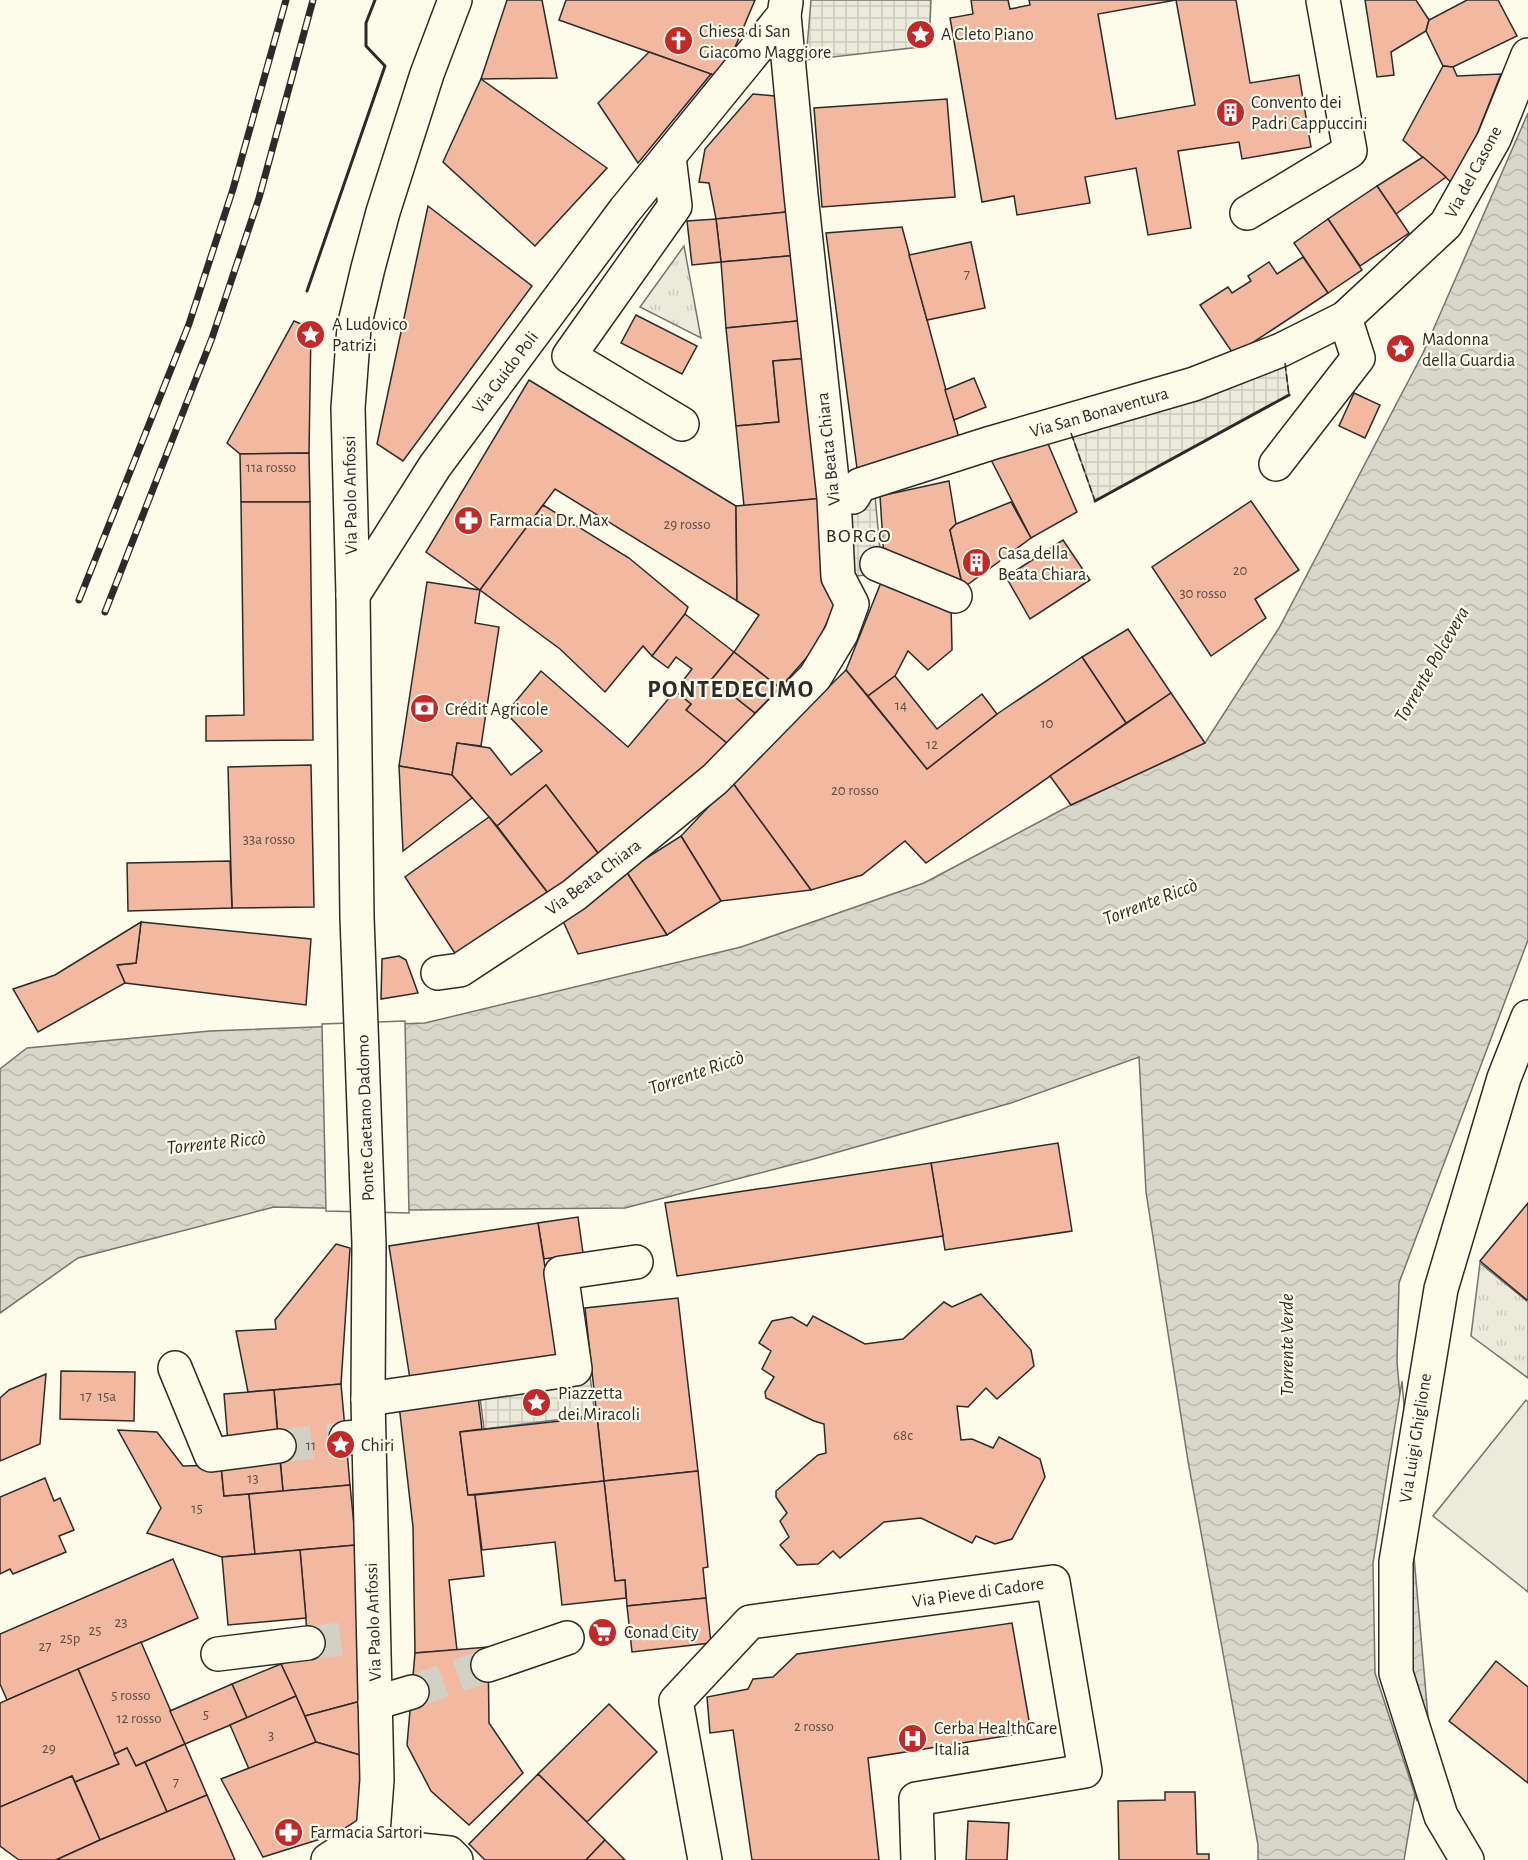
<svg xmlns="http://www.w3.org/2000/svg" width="1528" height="1860" viewBox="0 0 1528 1860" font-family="'Alegreya Sans',sans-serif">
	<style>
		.grass { fill: url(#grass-tufts); stroke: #74746e; stroke-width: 1.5 }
		.garden { fill: #ecebdb; stroke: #74746e; stroke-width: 1.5 }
		.plaza { fill: url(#plaza-grid); stroke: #74746e; stroke-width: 1.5 }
		.water { fill: url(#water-waves); stroke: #74746e; stroke-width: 1.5 }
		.pier { fill: #fdfbea; stroke: #74746e; stroke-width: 1.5 }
		.building { fill: #f2b8a0; stroke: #2b2b2b; stroke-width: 1.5; fill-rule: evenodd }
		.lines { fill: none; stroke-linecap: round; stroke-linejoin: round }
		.minor-tunnel { stroke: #d3d1c4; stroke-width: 33; stroke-dasharray: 33 16; stroke-linecap: butt }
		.minor-casing { stroke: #2b2b2b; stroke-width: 36 }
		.major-casing { stroke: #2b2b2b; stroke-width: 36 }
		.minor { stroke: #fdfbea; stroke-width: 33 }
		.major { stroke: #fdfbea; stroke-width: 33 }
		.rail-casing { stroke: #2b2b2b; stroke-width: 7 }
		.rail { stroke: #fdfbea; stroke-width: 4.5; stroke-dasharray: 14; stroke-linecap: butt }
		.fence { stroke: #2b2b2b; stroke-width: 1.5; stroke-dasharray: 8 3; stroke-linecap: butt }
		.wall { stroke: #2b2b2b; stroke-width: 3 }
		.labels { text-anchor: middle; stroke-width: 4.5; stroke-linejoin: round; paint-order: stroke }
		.number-label { font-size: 15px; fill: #5d4e48 }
		.poi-label { font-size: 18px; fill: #2b2b2b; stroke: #fdfbea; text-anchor: start }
		.street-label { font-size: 18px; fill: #2b2b2b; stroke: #fdfbea }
		.neighbourhood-label { font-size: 20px; letter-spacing: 1.5px; fill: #2b2b2b; stroke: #fdfbea }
		.water-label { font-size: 20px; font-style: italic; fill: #2b2b2b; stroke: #fdfbea }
		.district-label { font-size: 24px; font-weight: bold; letter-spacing: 1.5px; fill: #2b2b2b; stroke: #fdfbea }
	</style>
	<defs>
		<pattern id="grass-tufts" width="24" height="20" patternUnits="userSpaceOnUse" patternTransform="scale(1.5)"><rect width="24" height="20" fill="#ecebdb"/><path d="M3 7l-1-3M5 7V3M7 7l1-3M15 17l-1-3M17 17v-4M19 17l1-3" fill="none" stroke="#cbcabc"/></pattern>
		<pattern id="plaza-grid" width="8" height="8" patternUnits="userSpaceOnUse" patternTransform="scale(1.5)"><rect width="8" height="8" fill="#eceadb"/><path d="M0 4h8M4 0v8" fill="none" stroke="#cbc9bc"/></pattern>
		<pattern id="water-waves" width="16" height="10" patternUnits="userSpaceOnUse" patternTransform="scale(1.5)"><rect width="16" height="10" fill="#d8d7c9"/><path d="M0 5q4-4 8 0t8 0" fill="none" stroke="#bab9ad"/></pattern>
	</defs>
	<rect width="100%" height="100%" fill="#fdfbea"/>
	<g class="grass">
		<polygon points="684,246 701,338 640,307"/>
		<polygon points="1480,1263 1528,1302 1528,1378 1471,1336"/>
	</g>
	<polygon class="garden" points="1526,1400 1528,1402 1528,1592 1433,1516"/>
	<g class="plaza">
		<polygon points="811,0 931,0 929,46 806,60"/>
		<polygon points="1284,356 1289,395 1095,501 1071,433"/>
		<polygon points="875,496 881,560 869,575 838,577 834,498"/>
		<polygon points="590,1376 595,1415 484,1429 479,1390"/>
	</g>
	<polygon class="water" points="1528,113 1528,940 1399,1283 1397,1362 1428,1717 1404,1860 1258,1860 1258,1845 1188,1461 1146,1192 1139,1057 1011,1103 810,1160 625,1208 413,1210 274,1207 78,1258 0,1313 0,1069 27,1048 210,1031 425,1023 741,947 924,883 1071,805 1205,743 1279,628 1423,353"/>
	<g class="pier">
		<polygon points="405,1021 409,1213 326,1211 322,1024"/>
		<polygon points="1402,1381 1411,1490 1402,1671 1427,1740 1417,1801 1375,1673 1373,1563"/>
	</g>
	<g class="building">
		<polygon points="507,0 542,0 557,78 481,79"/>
		<polygon points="566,0 755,0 722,78 559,20"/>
		<path d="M 971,0 L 1008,0 L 1010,9 L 1030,5 L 1029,0 L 1236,0 L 1250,83 L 1299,75 L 1311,147 L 1242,159 L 1239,142 L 1178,151 L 1191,228 L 1148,235 L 1136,168 L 1085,177 L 1090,203 L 1017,215 L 1014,196 L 982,202 L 950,18 L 973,14 ZM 1176,0 L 1195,105 L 1116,119 L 1098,14 Z"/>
		<polygon points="1365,0 1416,0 1429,20 1426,31 1391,52 1394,75 1377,77"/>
		<polygon points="1467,0 1498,0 1517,36 1453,67 1443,66 1426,31 1429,20"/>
		<polygon points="649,52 711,74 638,163 598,103"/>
		<polygon points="1443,66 1453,67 1457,76 1501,74 1476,137 1452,183 1403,140"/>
		<polygon points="481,79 607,168 535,246 443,162"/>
		<polygon points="753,94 785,97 796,211 716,219 709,183 699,182 705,149"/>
		<polygon points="947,99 955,197 822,207 814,108"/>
		<polygon points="1423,157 1446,177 1396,214 1377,186"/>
		<polygon points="1377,186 1409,233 1360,266 1328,219"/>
		<polygon points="428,206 532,286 403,461 377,444"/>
		<polygon points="796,211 800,255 721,262 716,219"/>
		<polygon points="716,219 721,262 692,265 687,221"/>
		<polygon points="1328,219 1362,270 1328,293 1294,243"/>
		<polygon points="902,227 960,442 858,476 826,233"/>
		<polygon points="971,242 985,308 927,320 909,255"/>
		<polygon points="800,255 807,320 726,328 721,262"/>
		<polygon points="1303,257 1328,293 1234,355 1200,305 1228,287 1232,293 1251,281 1248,276 1269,262 1277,274"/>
		<polygon points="636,315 697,346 682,374 621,343"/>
		<polygon points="807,320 811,358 773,361 779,422 736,426 726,328"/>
		<polygon points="294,321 311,328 309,453 240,454 227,443"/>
		<polygon points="811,358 824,498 744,506 736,426 779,422 773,361"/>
		<polygon points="974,378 986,407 954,420 945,390"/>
		<polygon points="529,380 736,506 737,601 555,489 480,590 426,552"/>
		<polygon points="1354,393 1380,405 1365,438 1339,426"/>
		<polygon points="1043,432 1077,512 1031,538 988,454"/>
		<polygon points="309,453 310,502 241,502 240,454"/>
		<polygon points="949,481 956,524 950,530 963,588 884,558 880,496"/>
		<polygon points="824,498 835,605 815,648 780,688 734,652 759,615 737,601 736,506"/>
		<polygon points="1251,501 1299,570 1255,599 1266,618 1211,656 1152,567"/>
		<polygon points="241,502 310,502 313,740 206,741 206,716 244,715"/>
		<polygon points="1011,502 1031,538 963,588 950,530 956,524"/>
		<polygon points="543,505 629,558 688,607 685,614 652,656 643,646 605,692 560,649 480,590"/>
		<polygon points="1063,540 1090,580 1030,619 1006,577"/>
		<polygon points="882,580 951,605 952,650 928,670 908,651 895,676 868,696 846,670"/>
		<polygon points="427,582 480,590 475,623 499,627 481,746 457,743 452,775 399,766"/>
		<polygon points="685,614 734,652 712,679 755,713 733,748 686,710 691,704 675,691 692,669 676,657 668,668 652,656"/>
		<polygon points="1128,629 1171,693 1126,723 1082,657"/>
		<polygon points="734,652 780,688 755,713 712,679"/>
		<polygon points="1082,657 1126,723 926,863 905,841 862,875 811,890 732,782 846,670 927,769 997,714"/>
		<polygon points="541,671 628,747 675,691 691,704 686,710 733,748 601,857 546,785 497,826 452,775 457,743 490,748 511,775 542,751 506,713"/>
		<polygon points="895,676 937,729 982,694 997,714 927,769 868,696"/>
		<polygon points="1171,693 1205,743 1071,805 1050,776"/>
		<polygon points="311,765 314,907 232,908 228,767"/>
		<polygon points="399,766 452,775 472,798 403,851"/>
		<polygon points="732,782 811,890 721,901 681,836"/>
		<polygon points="546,785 601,857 551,897 497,826"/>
		<polygon points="489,817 551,897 458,958 405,877"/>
		<polygon points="681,836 721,901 667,935 626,871"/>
		<polygon points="230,861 232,908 128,911 127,863"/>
		<polygon points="626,871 667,935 578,954 563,921"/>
		<polygon points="141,922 311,939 306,1005 125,983 117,965 136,963"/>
		<polygon points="141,922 136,963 117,965 125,983 38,1032 13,989 55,975"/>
		<polygon points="399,956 406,960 418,993 381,999 382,959"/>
		<polygon points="1058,1143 1072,1231 945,1250 931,1163"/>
		<polygon points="931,1163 943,1236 677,1276 665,1203"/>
		<polygon points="1528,1203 1528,1299 1527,1300 1480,1261"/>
		<polygon points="578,1217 583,1253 544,1259 538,1223"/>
		<polygon points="538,1223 559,1356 410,1379 389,1246"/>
		<polygon points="336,1244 350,1248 341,1384 248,1392 236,1331 276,1329 275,1320"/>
		<polygon points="981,1294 1031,1350 1034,1366 997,1399 986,1388 968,1407 957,1406 961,1440 972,1439 993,1448 999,1437 1040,1459 1045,1477 1012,1539 995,1544 976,1536 972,1543 921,1518 884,1522 840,1558 833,1551 818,1564 797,1565 780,1545 789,1537 780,1521 787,1513 776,1497 776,1491 818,1455 826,1453 824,1424 814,1421 766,1398 765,1392 774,1377 762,1369 771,1351 759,1343 772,1321 792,1317 807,1326 813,1316 865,1344 903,1339 944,1302 952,1307"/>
		<polygon points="678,1298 698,1471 604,1481 585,1308"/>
		<polygon points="61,1371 135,1372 134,1421 60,1419"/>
		<polygon points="46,1374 40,1444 0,1461 0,1398 9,1390"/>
		<polygon points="341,1384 350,1485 283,1491 274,1390"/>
		<polygon points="274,1390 278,1438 228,1443 224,1394"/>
		<polygon points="478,1396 482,1429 460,1432 468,1495 475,1495 484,1576 449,1580 457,1650 415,1653 413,1527 399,1405"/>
		<polygon points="597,1417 604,1481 468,1495 460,1432"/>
		<polygon points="118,1430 157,1432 183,1466 221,1465 224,1496 249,1494 255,1554 222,1557 147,1533 161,1508"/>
		<polygon points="280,1460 283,1491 224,1496 221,1465"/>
		<polygon points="698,1471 708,1567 703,1568 706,1598 627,1606 625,1580 615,1581 604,1481"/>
		<polygon points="45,1478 54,1501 60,1498 74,1530 59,1536 66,1552 13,1574 10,1569 0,1574 0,1497"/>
		<polygon points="604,1481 615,1581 625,1580 626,1598 562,1605 555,1542 482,1550 475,1495"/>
		<polygon points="350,1485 356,1545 255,1554 249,1494"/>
		<polygon points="356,1545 361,1701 305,1716 281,1664 309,1656 300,1550"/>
		<polygon points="300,1550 306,1618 228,1625 222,1557"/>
		<polygon points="173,1559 198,1618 7,1700 0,1684 0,1634"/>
		<polygon points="706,1598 711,1643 632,1652 627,1606"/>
		<polygon points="1012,1623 1031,1732 868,1758 879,1860 752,1860 733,1730 710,1733 707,1697 748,1689 753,1679 773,1677 797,1654"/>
		<polygon points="141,1642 185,1744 136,1766 127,1748 114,1754 78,1669"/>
		<polygon points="488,1647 489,1723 523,1773 469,1825 431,1791 407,1745 415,1653"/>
		<polygon points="1496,1661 1528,1687 1528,1783 1449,1721"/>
		<polygon points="281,1664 296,1696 247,1718 232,1684"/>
		<polygon points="78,1669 119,1764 75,1782 72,1776 0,1807 0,1703"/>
		<polygon points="232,1684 247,1718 185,1744 170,1711"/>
		<polygon points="296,1696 316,1742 249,1769 230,1725"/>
		<polygon points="361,1701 360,1755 316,1742 305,1716"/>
		<polygon points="609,1704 657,1752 587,1822 538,1774"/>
		<polygon points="316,1742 360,1755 359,1827 263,1857 221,1779"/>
		<polygon points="185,1744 207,1795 167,1812 145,1762"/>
		<polygon points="127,1748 136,1766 145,1762 167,1812 100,1840 75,1782 119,1764 114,1754"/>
		<polygon points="538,1774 605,1840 586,1860 485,1860 469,1844"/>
		<polygon points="72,1776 100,1840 56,1860 19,1860 0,1846 0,1807"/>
		<polygon points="1165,1792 1195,1792 1197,1854 1209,1854 1209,1860 1119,1860 1118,1801 1165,1800"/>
		<polygon points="207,1795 235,1860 56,1860 100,1840"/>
		<polygon points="968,1821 1009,1823 1007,1860 966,1860"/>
		<polygon points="605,1840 625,1860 586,1860"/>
	</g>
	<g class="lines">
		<g class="minor-tunnel">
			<polyline points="279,1446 346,1438"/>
			<polyline points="308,1643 359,1637"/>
			<polyline points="412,1692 488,1665"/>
		</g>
		<defs>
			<g id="minor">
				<polyline points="669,157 675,206 569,356 682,424"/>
				<polyline points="1247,213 1350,151 1323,0"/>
				<polyline points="1276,464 1358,358 1345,318"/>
				<polyline points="853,497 860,485 991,443 1194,384 1281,350 1345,318 1446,224 1494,139 1528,55"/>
				<polyline points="877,564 955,596"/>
				<polyline points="353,595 435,466 625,210 784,15 786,2"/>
				<polyline points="438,973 460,970 574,895 715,779 815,677 841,634 852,604 838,577 834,498 801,195 784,15"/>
				<polyline points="175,1368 211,1455 279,1446"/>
				<polyline points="368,1399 575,1369 561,1273 636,1262"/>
				<polyline points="346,1438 368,1436"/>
				<polyline points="218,1654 308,1643"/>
				<polyline points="488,1665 567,1638"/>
				<polyline points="375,1703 412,1692"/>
				<polyline points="372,1845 449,1853 456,1860"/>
				<polyline points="328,1860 372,1831"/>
				<polyline points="705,1860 676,1701 750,1622 1053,1582 1085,1771 916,1799 918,1860"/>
				<polyline points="1467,1860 1441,1816 1396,1673 1396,1562 1441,1289 1504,1078 1528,1017"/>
			</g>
			<polyline id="major" points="371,1860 377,1780 368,1399 369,1244 357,917 353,595 348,408 354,327 368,268 383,212 427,74 455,0"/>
		</defs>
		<use href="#minor" class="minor-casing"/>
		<use href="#major" class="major-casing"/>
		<use href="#minor" class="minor"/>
		<use href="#major" class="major"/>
		<defs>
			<g id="rail">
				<polyline points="79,600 189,324 233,189 286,0"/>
				<polyline points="105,612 212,338 259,198 313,0"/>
			</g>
		</defs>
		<use href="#rail" class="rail-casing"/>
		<use href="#rail" class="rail"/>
		<g class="fence">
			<polyline points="1285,363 1289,395"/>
			<polyline points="1071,433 1095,501"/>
		</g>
		<g class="wall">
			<polyline points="307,291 385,66 366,46 366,23 375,0"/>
			<polyline points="1095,501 1289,395"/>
		</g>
	</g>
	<defs>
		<symbol id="sight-disc" viewBox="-11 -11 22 22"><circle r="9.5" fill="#c62828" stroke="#fdfbea"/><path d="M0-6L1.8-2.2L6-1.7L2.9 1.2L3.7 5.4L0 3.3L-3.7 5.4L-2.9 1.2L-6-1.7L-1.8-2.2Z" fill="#fff"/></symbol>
		<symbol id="church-disc" viewBox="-11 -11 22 22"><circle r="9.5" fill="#c62828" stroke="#fdfbea"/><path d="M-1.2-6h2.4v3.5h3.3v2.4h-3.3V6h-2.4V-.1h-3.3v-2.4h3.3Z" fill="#fff"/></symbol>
		<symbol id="building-disc" viewBox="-11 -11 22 22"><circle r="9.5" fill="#c62828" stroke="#fdfbea"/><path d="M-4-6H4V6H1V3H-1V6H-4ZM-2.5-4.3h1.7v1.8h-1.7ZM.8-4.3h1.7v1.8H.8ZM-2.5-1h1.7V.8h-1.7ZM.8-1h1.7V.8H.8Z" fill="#fff"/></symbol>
		<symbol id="pharmacy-disc" viewBox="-11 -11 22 22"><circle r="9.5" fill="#c62828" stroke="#fdfbea"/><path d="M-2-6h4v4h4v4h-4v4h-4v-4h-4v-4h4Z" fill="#fff"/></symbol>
		<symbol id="bank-disc" viewBox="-11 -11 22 22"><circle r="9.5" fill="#c62828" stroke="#fdfbea"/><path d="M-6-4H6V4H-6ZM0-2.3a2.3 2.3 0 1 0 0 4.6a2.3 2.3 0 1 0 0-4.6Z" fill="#fff"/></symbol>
		<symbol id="supermarket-disc" viewBox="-11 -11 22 22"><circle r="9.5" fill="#c62828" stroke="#fdfbea"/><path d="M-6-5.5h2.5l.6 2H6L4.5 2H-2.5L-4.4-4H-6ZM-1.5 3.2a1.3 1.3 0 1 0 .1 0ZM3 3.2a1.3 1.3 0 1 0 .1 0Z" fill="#fff"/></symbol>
		<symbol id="hospital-disc" viewBox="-11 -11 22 22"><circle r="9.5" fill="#c62828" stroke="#fdfbea"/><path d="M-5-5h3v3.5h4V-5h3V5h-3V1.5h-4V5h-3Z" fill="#fff"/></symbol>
	</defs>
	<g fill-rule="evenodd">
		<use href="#sight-disc" x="904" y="18" width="33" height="33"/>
		<use href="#church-disc" x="662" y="24" width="33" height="33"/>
		<use href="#building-disc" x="1214" y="96" width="33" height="33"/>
		<use href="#sight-disc" x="294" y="318" width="33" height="33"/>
		<use href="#sight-disc" x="1384" y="332" width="33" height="33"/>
		<use href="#pharmacy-disc" x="452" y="504" width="33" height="33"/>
		<use href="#building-disc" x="960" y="546" width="33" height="33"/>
		<use href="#bank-disc" x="408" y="692" width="33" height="33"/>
		<use href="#sight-disc" x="520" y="1386" width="33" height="33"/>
		<use href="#sight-disc" x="324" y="1428" width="33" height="33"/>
		<use href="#supermarket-disc" x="586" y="1616" width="33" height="33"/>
		<use href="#hospital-disc" x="896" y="1722" width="33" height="33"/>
		<use href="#pharmacy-disc" x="272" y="1816" width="33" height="33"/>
	</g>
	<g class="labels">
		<g class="number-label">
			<text x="967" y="279">7</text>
			<text x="271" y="472">11a rosso</text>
			<text x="687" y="529">29 rosso</text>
			<text x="1240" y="575">20</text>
			<text x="1203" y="598">30 rosso</text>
			<text x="901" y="710">14</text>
			<text x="1047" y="728">10</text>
			<text x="932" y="749">12</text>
			<text x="855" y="795">20 rosso</text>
			<text x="269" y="844">33a rosso</text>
			<text x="86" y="1401">17</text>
			<text x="107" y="1401">15a</text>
			<text x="903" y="1440">68c</text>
			<text x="311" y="1450">11</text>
			<text x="253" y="1483">13</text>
			<text x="197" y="1513">15</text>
			<text x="121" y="1627">23</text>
			<text x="95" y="1635">25</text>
			<text x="70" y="1643">25p</text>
			<text x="45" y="1651">27</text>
			<text x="131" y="1700">5 rosso</text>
			<text x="206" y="1719">5</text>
			<text x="139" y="1723">12 rosso</text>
			<text x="814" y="1731">2 rosso</text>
			<text x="271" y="1740">3</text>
			<text x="49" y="1753">29</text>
			<text x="176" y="1787">7</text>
		</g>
		<g class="poi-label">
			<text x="699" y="37">Chiesa di San<tspan x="699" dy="21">Giacomo Maggiore</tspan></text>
			<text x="941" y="40">A Cleto Piano</text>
			<text x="1251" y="108">Convento dei<tspan x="1251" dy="21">Padri Cappuccini</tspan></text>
			<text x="332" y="330">A Ludovico<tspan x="332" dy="21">Patrizi</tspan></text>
			<text x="1422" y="345">Madonna<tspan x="1422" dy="21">della Guardia</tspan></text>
			<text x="489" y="526">Farmacia Dr. Max</text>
			<text x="998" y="559">Casa della<tspan x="998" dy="21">Beata Chiara</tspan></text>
			<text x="445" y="715">Crédit Agricole</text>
			<text x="558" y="1399">Piazzetta<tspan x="558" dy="21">dei Miracoli</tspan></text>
			<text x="361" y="1451">Chiri</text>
			<text x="624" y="1638">Conad City</text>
			<text x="934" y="1734">Cerba HealthCare<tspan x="934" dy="21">Italia</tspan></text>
			<text x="310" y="1838">Farmacia Sartori</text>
		</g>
		<g class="street-label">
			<text transform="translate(1473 172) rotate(-62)" y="6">Via del Casone</text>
			<text transform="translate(505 372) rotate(-53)" y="6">Via Guido Poli</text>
			<text transform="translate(1099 412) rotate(-16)" y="6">Via San Bonaventura</text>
			<text transform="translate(828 449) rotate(-96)" y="6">Via Beata Chiara</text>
			<text transform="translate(350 495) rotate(-91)" y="6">Via Paolo Anfossi</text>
			<text transform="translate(593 877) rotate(-37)" y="6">Via Beata Chiara</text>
			<text transform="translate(365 1118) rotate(-92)" y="6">Ponte Gaetano Dadomo</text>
			<text transform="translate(1415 1438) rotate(-81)" y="6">Via Luigi Ghiglione</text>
			<text transform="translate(978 1592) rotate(-8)" y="6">Via Pieve di Cadore</text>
			<text transform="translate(373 1622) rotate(-92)" y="6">Via Paolo Anfossi</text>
		</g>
		<g class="neighbourhood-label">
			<text x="859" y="542">BORGO</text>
		</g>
		<g class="water-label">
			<text transform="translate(1431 664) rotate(-60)" y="7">Torrente Polcevera</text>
			<text transform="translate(1150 901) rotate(-21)" y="7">Torrente Riccò</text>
			<text transform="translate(696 1072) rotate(-19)" y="7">Torrente Riccò</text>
			<text transform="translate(216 1142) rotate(-6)" y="7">Torrente Riccò</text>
			<text transform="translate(1286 1345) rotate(-90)" y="7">Torrente Verde</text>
		</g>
		<g class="district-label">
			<text x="731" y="697">PONTEDECIMO</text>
		</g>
	</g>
</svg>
